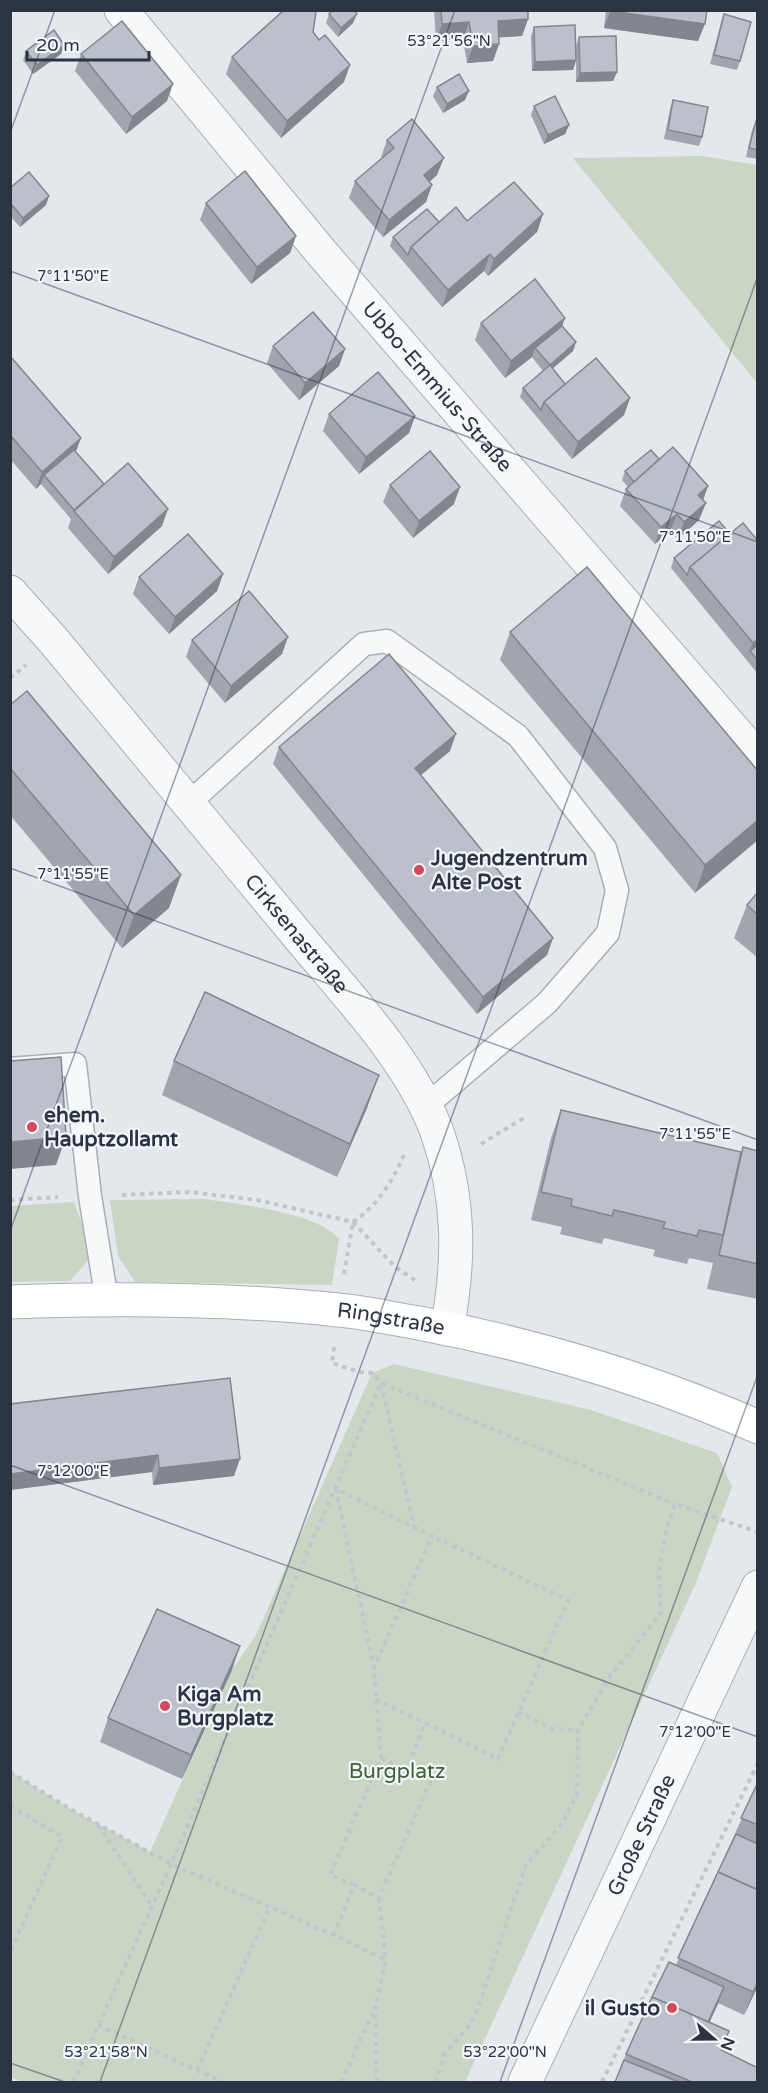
<svg xmlns="http://www.w3.org/2000/svg" width="768" height="2093" viewBox="0 0 768 2093" font-family="'Varela Round',sans-serif">
	<style>
		.green { fill: #c9d6c5 }
		.lines { fill: none; stroke-linecap: round; stroke-linejoin: round }
		.lane-casing { stroke: #a9aeb7; stroke-width: 25 }
		.street-casing { stroke: #a9aeb7; stroke-width: 35 }
		.secondary-casing { stroke: #a9aeb7; stroke-width: 35 }
		.path { stroke: #c2c5cb; stroke-width: 4; stroke-dasharray: 4.5 4.5; stroke-linecap: butt }
		.lane { stroke: #f7f8fa; stroke-width: 22 }
		.street { stroke: #f7f8fa; stroke-width: 33 }
		.secondary { stroke: #fff; stroke-width: 33 }
		.wall { fill: #a1a5ae }
		.shaded-wall { fill: #83868d }
		.building { fill: #bbc0ca; stroke: #83868d; stroke-width: 1.5 }
		.ticks { fill: none; stroke: #2b3445; stroke-width: 1.5; stroke-opacity: 0.45 }
		.poi-dot { fill: #d1495b; stroke: #f4f6f9; stroke-width: 2 }
		.labels { text-anchor: middle; stroke-width: 4.5; stroke-linejoin: round; paint-order: stroke }
		.street-label { font-size: 21px; fill: #2b3445; stroke: #f4f6f9 }
		.poi-label { font-size: 21px; font-weight: bold; fill: #2b3445; stroke: #f4f6f9; text-anchor: start }
		.park-label { font-size: 21px; fill: #3f6138; stroke: #f4f6f9 }
		.ticks-label { font-size: 15px; text-anchor: middle; fill: #2b3445; stroke: #f4f6f9; stroke-width: 4.5; stroke-linejoin: round; paint-order: stroke }
	</style>
	<rect width="100%" height="100%" fill="#e4e7ec"/>
	<g class="green">
		<polygon points="703,156 757,165 757,383 573,158"/>
		<path d="M 204,1199 C 238,1204 317,1212 339,1239 L 332,1285 L 135,1282 L 118,1256 L 110,1200 Z"/>
		<polygon points="74,1202 93,1255 70,1281 11,1282 11,1206"/>
		<polygon points="394,1364 591,1410 717,1453 732,1487 696,1583 465,2082 22,2082 11,2077 11,1772 72,1810 150,1852 232,1670 256,1635 372,1373"/>
	</g>
	<g class="lines">
		<defs>
			<g id="lane">
				<polyline points="188,804 364,644 387,641 518,736 605,848 617,890 608,933 547,1003 426,1106"/>
				<polyline points="10,1069 75,1064 90,1196 107,1301"/>
			</g>
			<g id="street">
				<path id="s1" d="M 121,10 L 321,252 L 758,758"/>
				<path id="s2" d="M 10,592 L 53,640 C 135,739 217,838 299,937 C 347,995 411,1061 437,1132 C 460,1198 460,1261 447,1329"/>
				<path id="s3" d="M 525,2082 L 758,1587"/>
			</g>
			<g id="secondary">
				<path id="s4" d="M 10,1302 C 117,1298 232,1299 338,1310 C 365,1312 392,1319 419,1323 C 535,1345 649,1379 758,1427"/>
			</g>
		</defs>
		<use href="#lane" class="lane-casing"/>
		<use href="#street" class="street-casing"/>
		<use href="#secondary" class="secondary-casing"/>
		<g class="path">
			<polyline points="10,678 26,665"/>
			<polyline points="481,1144 527,1116"/>
			<polyline points="122,1195 189,1192 257,1200 353,1222 395,1267 415,1280"/>
			<polyline points="10,1200 58,1197"/>
			<path d="M 353,1222 C 378,1205 392,1182 404,1155"/>
			<polyline points="344,1274 353,1222"/>
			<polyline points="334,1347 332,1363 359,1372 372,1373 381,1383 675,1504"/>
			<polyline points="381,1384 414,1527"/>
			<polyline points="376,1699 425,1723"/>
			<polyline points="518,1712 553,1729 578,1730"/>
			<polyline points="381,1758 406,1771"/>
			<polyline points="10,1772 72,1810 171,1864 334,1935"/>
			<polyline points="10,1806 62,1837 10,1952"/>
			<polyline points="98,1825 152,1906"/>
			<polyline points="354,1885 330,1875 381,1758 374,1668 336,1489 432,1536 374,1668"/>
			<polyline points="379,1898 386,1960"/>
			<polyline points="98,2025 223,2082"/>
			<polyline points="197,2071 270,1906"/>
			<polyline points="73,2082 171,1864 381,1383"/>
			<polyline points="341,2082 374,2010"/>
			<polyline points="377,2082 375,2009 386,1960 334,1935 354,1885 379,1898 430,1782 406,1771 425,1723 498,1759 568,1600 432,1536"/>
			<polyline points="435,2082 445,2053 467,2028 477,2011 526,1865 562,1824 577,1794 578,1730 611,1675 661,1613 659,1571 667,1527 675,1504 758,1532"/>
			<polyline points="602,2082 758,1763"/>
		</g>
		<use href="#lane" class="lane"/>
		<use href="#street" class="street"/>
		<use href="#secondary" class="secondary"/>
	</g>
	<g class="wall">
		<polygon points="434,10 528,10 528,19 522,36 499,37 499,44 493,61 467,63 463,39 436,41"/>
		<polygon points="606,10 707,10 698,41 604,28"/>
		<polygon points="329,14 353,23 338,37 326,23"/>
		<polygon points="724,14 740,61 737,70 710,64 721,23"/>
		<polygon points="534,27 576,46 579,37 617,72 613,81 576,82 576,61 573,70 532,71 531,36"/>
		<polygon points="313,32 344,82 281,138 226,74 232,57"/>
		<polygon points="64,45 61,54 33,74 23,60 26,51"/>
		<polygon points="81,54 167,101 126,134 75,71"/>
		<polygon points="437,87 465,100 443,113 433,96"/>
		<polygon points="673,100 702,137 699,146 664,139 670,109"/>
		<polygon points="534,106 569,125 565,134 544,144 531,115"/>
		<polygon points="756,121 758,121 758,159 746,157 752,130"/>
		<polygon points="387,140 437,175 429,182 426,202 383,237 349,198 355,181 382,158 381,157"/>
		<polygon points="10,188 49,196 46,205 20,227 10,216"/>
		<polygon points="206,203 296,236 290,253 251,284 200,220"/>
		<polygon points="543,214 537,232 488,276 484,271 442,307 390,246 393,237 439,222 467,221"/>
		<polygon points="481,323 562,326 576,342 573,351 552,369 565,384 630,398 624,415 572,459 520,397 523,388 543,371 532,357 505,378 475,340"/>
		<polygon points="273,346 345,349 339,366 299,400 267,363"/>
		<polygon points="10,356 81,438 76,452 104,484 162,526 108,574 68,528 71,519 41,484 36,489 10,459"/>
		<polygon points="329,414 415,416 409,433 359,474 323,431"/>
		<polygon points="659,459 708,486 703,500 699,520 678,539 670,531 655,544 620,506 626,489 628,487 622,480 625,471"/>
		<polygon points="390,485 454,504 413,538 383,502"/>
		<polygon points="730,534 758,541 758,674 671,568 674,558"/>
		<polygon points="223,574 217,591 169,634 133,594 139,577"/>
		<polygon points="510,632 758,771 695,893 500,660"/>
		<polygon points="192,640 282,654 225,703 186,657"/>
		<polygon points="10,705 169,908 122,948 10,815"/>
		<polygon points="279,747 450,751 421,775 553,938 547,955 477,1014 273,764"/>
		<polygon points="758,892 758,958 734,938 747,905"/>
		<polygon points="174,1061 367,1108 337,1177 162,1095"/>
		<polygon points="561,1110 741,1152 743,1147 758,1151 758,1299 707,1289 713,1263 689,1258 687,1264 653,1256 655,1250 604,1238 602,1244 560,1234 562,1227 531,1220 551,1138"/>
		<polygon points="10,1404 234,1476 153,1485 152,1472 10,1490"/>
		<polygon points="232,1670 182,1779 100,1742 108,1718"/>
		<polygon points="758,1782 758,1986 744,2015 718,2003 709,2022 729,2031 722,2051 758,2082 615,2082 626,2054 652,1997 676,1965 718,1872"/>
	</g>
	<g class="shaded-wall">
		<polygon points="610,11 705,24 698,41 604,28"/>
		<polygon points="357,14 353,23 338,37 341,28"/>
		<polygon points="528,19 522,36 492,38 498,21"/>
		<polygon points="469,22 463,39 436,41 442,24"/>
		<polygon points="499,44 493,61 467,63 473,46"/>
		<polygon points="64,45 61,54 33,74 37,65"/>
		<polygon points="576,60 573,70 532,71 535,62"/>
		<polygon points="350,65 344,82 281,138 287,121"/>
		<polygon points="617,72 613,81 576,82 580,73"/>
		<polygon points="173,84 167,101 126,134 132,117"/>
		<polygon points="469,91 465,100 443,113 447,104"/>
		<polygon points="569,125 565,134 544,144 548,135"/>
		<polygon points="444,158 437,175 418,192 424,175"/>
		<polygon points="432,185 426,202 383,237 389,220"/>
		<polygon points="49,196 46,205 20,227 23,218"/>
		<polygon points="543,214 537,232 488,276 494,259"/>
		<polygon points="296,236 290,253 251,284 257,267"/>
		<polygon points="490,254 484,271 442,307 448,290"/>
		<polygon points="565,318 559,335 535,348 532,357 505,378 511,361"/>
		<polygon points="576,342 573,351 546,374 550,365"/>
		<polygon points="345,349 339,366 299,400 305,383"/>
		<polygon points="630,398 624,415 572,459 578,442"/>
		<polygon points="415,416 409,433 359,474 366,457"/>
		<polygon points="81,438 74,455 44,475 41,484 36,489 42,472"/>
		<polygon points="708,486 702,503 698,495"/>
		<polygon points="460,487 454,504 413,538 419,521"/>
		<polygon points="706,503 699,520 678,539 684,522"/>
		<polygon points="168,509 162,526 108,574 114,557"/>
		<polygon points="677,514 670,531 655,544 661,527"/>
		<polygon points="223,574 217,591 169,634 175,617"/>
		<polygon points="288,637 282,654 225,703 231,686"/>
		<polygon points="758,639 758,651 750,651 746,660 753,643"/>
		<polygon points="456,734 450,751 409,785 415,768"/>
		<polygon points="758,820 758,840 695,893 705,865"/>
		<polygon points="181,875 169,908 122,948 134,915"/>
		<polygon points="553,938 547,955 477,1014 483,997"/>
		<polygon points="379,1075 367,1108 337,1177 350,1144"/>
		<polygon points="66,1137 56,1165 10,1169 10,1142"/>
		<polygon points="158,1455 152,1472 10,1490 10,1474"/>
		<polygon points="240,1459 234,1476 153,1485 159,1468"/>
		<polygon points="240,1646 232,1670 182,1779 191,1755"/>
		<polygon points="758,1982 758,1986 744,2015 753,1992"/>
		<polygon points="724,1987 718,2004 699,2045 705,2028"/>
	</g>
	<g class="building">
		<polygon points="284,10 315,10 316,12 313,32 319,40 325,35 350,65 287,121 232,57"/>
		<polygon points="333,10 354,10 357,14 341,28 329,14"/>
		<polygon points="441,10 528,10 528,19 498,21 499,44 473,46 469,22 442,24"/>
		<polygon points="610,10 707,10 705,24 610,11"/>
		<polygon points="724,14 751,22 740,61 714,55"/>
		<polygon points="122,21 173,84 132,117 81,54"/>
		<polygon points="575,25 576,60 535,62 534,27"/>
		<polygon points="54,30 64,45 37,65 26,51"/>
		<polygon points="616,36 617,72 580,73 579,37"/>
		<polygon points="459,74 469,91 447,104 437,87"/>
		<polygon points="555,96 569,125 548,135 534,106"/>
		<polygon points="673,100 708,107 702,137 668,130"/>
		<polygon points="412,119 444,158 424,175 432,185 389,220 355,181 394,148 387,140"/>
		<polygon points="756,121 758,121 758,150 749,148"/>
		<polygon points="245,171 296,236 257,267 206,203"/>
		<polygon points="29,172 49,196 23,218 10,203 10,188"/>
		<polygon points="514,182 543,214 494,259 490,254 448,290 411,247 456,207 467,221"/>
		<polygon points="427,209 439,222 411,247 408,255 393,237"/>
		<polygon points="535,279 565,318 511,361 481,323"/>
		<polygon points="313,312 345,349 305,383 273,346"/>
		<polygon points="562,326 576,342 550,365 535,348"/>
		<polygon points="10,356 81,438 42,472 10,435"/>
		<polygon points="596,358 630,398 578,442 544,402"/>
		<polygon points="550,365 565,384 544,402 541,410 523,388"/>
		<polygon points="378,372 415,416 366,457 329,414"/>
		<polygon points="673,447 708,486 698,495 706,503 684,522 677,514 661,527 626,489"/>
		<polygon points="74,450 104,484 74,510 44,475"/>
		<polygon points="651,450 659,459 634,482 625,471"/>
		<polygon points="430,451 460,487 419,521 390,485"/>
		<polygon points="128,463 168,509 114,557 74,511"/>
		<polygon points="719,521 730,534 690,567 687,575 674,558"/>
		<polygon points="743,523 758,541 758,639 753,643 690,567"/>
		<polygon points="188,534 223,574 175,617 139,577"/>
		<polygon points="587,567 758,771 758,820 705,865 510,632"/>
		<polygon points="249,591 288,637 231,686 192,640"/>
		<polygon points="758,645 758,661 750,651"/>
		<polygon points="389,654 456,734 415,768 553,938 483,997 279,747"/>
		<polygon points="27,691 181,875 134,915 10,768 10,705"/>
		<polygon points="758,892 758,915 747,905"/>
		<polygon points="205,992 379,1075 350,1144 174,1061"/>
		<polygon points="61,1057 66,1137 10,1142 10,1061"/>
		<polygon points="561,1110 741,1152 723,1235 699,1230 697,1236 663,1228 665,1222 614,1210 612,1216 571,1206 572,1199 541,1192"/>
		<polygon points="743,1147 758,1151 758,1264 719,1255"/>
		<polygon points="230,1378 240,1459 159,1468 158,1455 10,1474 10,1404"/>
		<polygon points="157,1609 240,1646 191,1755 108,1718"/>
		<polygon points="758,1782 758,1825 741,1818"/>
		<polygon points="736,1834 758,1844 758,1890 718,1872"/>
		<polygon points="718,1872 758,1890 758,1982 753,1992 678,1958"/>
		<polygon points="669,1962 724,1987 708,2022 652,1997"/>
		<polygon points="652,1997 729,2031 721,2050 758,2068 758,2082 692,2082 626,2054"/>
		<polygon points="624,2060 679,2082 615,2082"/>
	</g>
	<path class="ticks" d="M 10,133 L 55,10M 10,271 L 758,542M 10,868 L 758,1140M 10,1231 L 455,10M 10,1465 L 758,1737M 10,2063 L 65,2082M 100,2082 L 758,276M 500,2082 L 758,1374"/>
	<g class="poi-dot">
		<circle cx="419" cy="870" r="6"/>
		<circle cx="32" cy="1127" r="6"/>
		<circle cx="165" cy="1706" r="6"/>
		<circle cx="672" cy="2008" r="6"/>
	</g>
	<g class="labels">
		<g class="street-label">
			<text dy="7" stroke="none"><textPath href="#s1" startOffset="492">Ubbo-Emmius-Straße</textPath></text>
			<text dy="7" stroke="none"><textPath href="#s2" startOffset="446">Cirksenastraße</textPath></text>
			<text dy="7" stroke="none"><textPath href="#s4" startOffset="382">Ringstraße</textPath></text>
			<text dy="7" stroke="none"><textPath href="#s3" startOffset="273">Große Straße</textPath></text>
		</g>
		<g class="poi-label">
			<text x="431" y="865">Jugendzentrum<tspan x="431" dy="24">Alte Post</tspan></text>
			<text x="44" y="1122">ehem.<tspan x="44" dy="24">Hauptzollamt</tspan></text>
			<text x="177" y="1701">Kiga Am<tspan x="177" dy="24">Burgplatz</tspan></text>
			<text x="660" y="2015" text-anchor="end">il Gusto</text>
		</g>
		<g class="park-label">
			<text x="397" y="1778">Burgplatz</text>
		</g>
	</g>
	<g class="ticks-label">
		<text x="449" y="46">53°21'56"N</text>
		<text x="73" y="281">7°11'50"E</text>
		<text x="695" y="542">7°11'50"E</text>
		<text x="73" y="879">7°11'55"E</text>
		<text x="695" y="1139">7°11'55"E</text>
		<text x="73" y="1476">7°12'00"E</text>
		<text x="695" y="1737">7°12'00"E</text>
		<text x="106" y="2057">53°21'58"N</text>
		<text x="505" y="2057">53°22'00"N</text>
	</g>
	<rect width="768" height="2093" fill="none" stroke="#2b3445" stroke-width="24"/>
	<g transform="translate(714 2039) rotate(110)" stroke="#f4f6f9" stroke-width="4.5" paint-order="stroke">
	<path d="M0-4.5L10 22L0 15L-10 22Z" fill="#2b3445"/>
	<text y="-9" font-size="16" font-weight="bold" text-anchor="middle" fill="#2b3445">N</text>
	</g>
	<path d="M27 51v9h122v-9" fill="none" stroke="#2b3445" stroke-width="3"/>
	<text x="36" y="51" font-size="18" fill="#2b3445" stroke="#f4f6f9" stroke-width="4.5" paint-order="stroke">20 m</text>
</svg>
